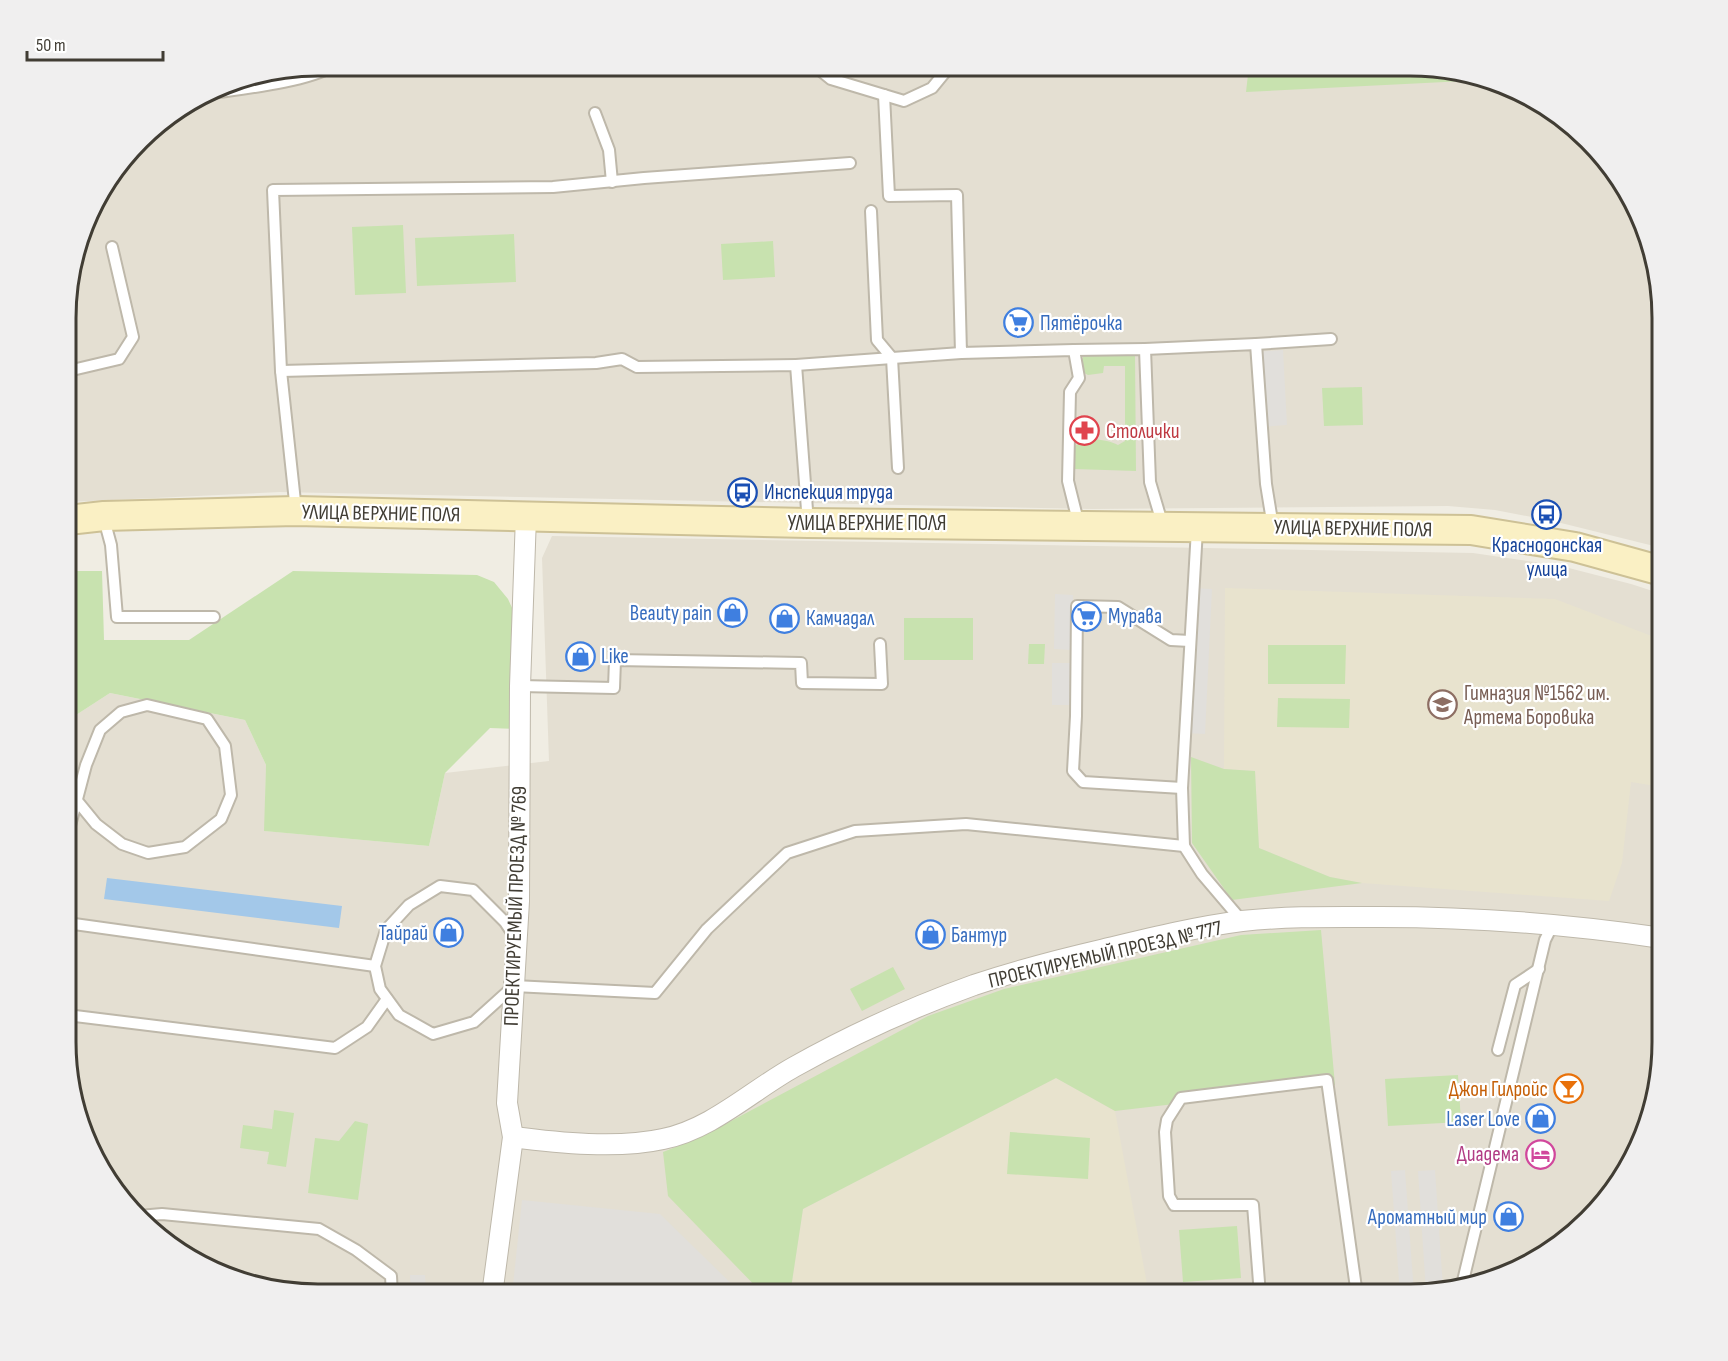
<svg xmlns="http://www.w3.org/2000/svg" width="1728" height="1361" viewBox="0 0 1728 1361" font-family="'Sofia Sans Condensed',sans-serif">
	<style>
		.residential { fill: #e4dfd2 }
		.education { fill: #e8e3ce }
		.green { fill: #c8e2af }
		.parking { fill: #e1dfdb }
		.water { fill: #a3c8e9 }
		.lines { fill: none; stroke-linecap: round; stroke-linejoin: round }
		.lane-casing { stroke: #beb8aa; stroke-width: 14 }
		.street-casing { stroke: #beb8aa; stroke-width: 22 }
		.secondary-casing { stroke: #cdc196; stroke-width: 32 }
		.lane { stroke: #fff; stroke-width: 10 }
		.street { stroke: #fff; stroke-width: 20 }
		.secondary { stroke: #faf0c4; stroke-width: 28 }
		.labels { text-anchor: middle; stroke-width: 4.5; stroke-linejoin: round; paint-order: stroke }
		.shop-label { font-size: 21px; fill: #366cbe; stroke: #fff; text-anchor: start }
		.health-label { font-size: 21px; fill: #be3a42; stroke: #fff; text-anchor: start }
		.transit-label { font-size: 21px; fill: #164399; stroke: #fff; text-anchor: start }
		.street-label { font-size: 21px; fill: #413d34; stroke: #fff }
		.education-label { font-size: 21px; fill: #785e54; stroke: #fff; text-anchor: start }
		.food-label { font-size: 21px; fill: #c56008; stroke: #fff; text-anchor: end }
		.hotel-label { font-size: 21px; fill: #b23c85; stroke: #fff; text-anchor: end }
		.rim { fill: none; stroke: #413d34; stroke-width: 3 }
	</style>
	<rect width="100%" height="100%" fill="#f0ede3"/>
	<g class="residential">
		<polygon points="318,66 1426,67 1506,85 1576,129 1643,221 1662,318 1662,548 1557,522 1495,510 1448,506 1092,509 280,492 68,502 68,285 100,192 152,128 237,79"/>
		<polygon points="552,536 1473,553 1561,566 1631,584 1662,594 1661,1060 1643,1140 1599,1209 1507,1276 1410,1295 302,1294 222,1276 152,1232 92,1155 67,1060 67,752 76,715 110,693 245,720 266,765 265,831 429,846 445,773 549,761 542,558"/>
	</g>
	<g class="education">
		<polygon points="1225,588 1555,599 1662,640 1662,787 1631,782 1622,863 1609,901 1362,883 1330,877 1259,848 1255,771 1224,769"/>
		<polygon points="1056,1078 1115,1111 1149,1295 790,1295 803,1209"/>
	</g>
	<g class="green">
		<polygon points="1010,66 1094,66 1010,73"/>
		<polygon points="1249,66 1426,67 1485,80 1246,92"/>
		<polygon points="403,225 406,293 355,295 352,227"/>
		<polygon points="514,234 516,282 417,286 415,238"/>
		<polygon points="773,241 775,277 723,280 721,244"/>
		<path d="M 1130,353 L 1135,355 L 1136,471 L 1074,469 L 1074,447 C 1086,436 1105,439 1118,445 L 1125,441 L 1125,366 L 1104,366 L 1103,373 L 1088,375 L 1082,372 L 1081,362 L 1084,355 Z"/>
		<polygon points="1362,387 1363,425 1324,426 1322,388"/>
		<polygon points="68,571 102,571 104,640 189,640 293,571 477,575 494,582 508,599 518,621 514,729 490,728 445,773 429,846 264,831 266,765 245,720 110,693 76,715 67,752"/>
		<rect x="904" y="618" width="69" height="42"/>
		<polygon points="1029,644 1045,644 1044,664 1028,664"/>
		<polygon points="1268,645 1346,645 1345,684 1268,684"/>
		<polygon points="1278,698 1350,699 1349,728 1277,727"/>
		<polygon points="1191,757 1224,769 1255,771 1259,848 1330,877 1362,883 1232,900 1192,843"/>
		<polygon points="1321,930 1335,1085 1115,1111 1056,1078 803,1209 790,1295 764,1295 668,1196 663,1152 701,1137 928,1016 1004,989 1241,935"/>
		<polygon points="893,967 905,989 862,1011 850,989"/>
		<polygon points="1458,1075 1461,1122 1388,1126 1385,1079"/>
		<polygon points="274,1110 294,1113 286,1167 267,1164 269,1152 240,1148 243,1125 272,1129"/>
		<polygon points="355,1121 368,1124 358,1200 308,1193 315,1138 339,1141"/>
		<polygon points="1010,1132 1090,1138 1088,1179 1007,1174"/>
		<polygon points="1237,1226 1241,1278 1183,1282 1179,1230"/>
	</g>
	<g class="parking">
		<polygon points="1283,350 1287,425 1261,427 1257,352"/>
		<polygon points="1192,588 1212,589 1205,734 1185,733"/>
		<polygon points="1055,594 1073,595 1072,650 1054,649"/>
		<polygon points="1052,663 1070,663 1069,705 1052,705"/>
		<polygon points="1405,1170 1414,1294 1410,1295 1400,1295 1391,1171"/>
		<polygon points="1435,1170 1443,1288 1426,1292 1418,1171"/>
		<polygon points="522,1200 660,1214 743,1295 512,1295"/>
		<polygon points="410,1275 425,1275 426,1295 411,1295"/>
	</g>
	<polygon class="water" points="107,878 342,906 339,928 104,899"/>
	<g class="lines">
		<defs>
			<g id="lane">
				<polyline points="815,66 831,79 904,101 932,88 950,66"/>
				<path d="M 213,93 C 247,88 304,82 333,66"/>
				<polyline points="884,95 889,196 957,195 961,353 1074,350 1079,378 1070,392 1068,481 1079,525"/>
				<polyline points="595,113 609,150 612,182"/>
				<polyline points="871,211 877,340 892,358 898,468"/>
				<polyline points="1256,344 1331,339"/>
				<polyline points="1145,349 1256,344 1266,484 1273,527"/>
				<polyline points="1074,350 1145,349 1150,482 1163,526"/>
				<polyline points="796,365 961,353"/>
				<polyline points="68,371 119,359 133,337 112,247"/>
				<polyline points="281,371 596,363 622,359 637,367 796,365 808,523"/>
				<polyline points="296,511 281,371 273,190 553,187 644,178 850,163"/>
				<polyline points="104,519 111,545 117,617 214,617"/>
				<polyline points="1197,529 1182,788 1184,846 1202,874 1242,921"/>
				<polyline points="520,686 614,688 615,660 801,663 802,683 882,684 880,644"/>
				<polyline points="1182,788 1083,782 1073,771 1076,716 1077,606 1118,607 1171,640 1190,641"/>
				<polyline points="67,837 86,765 100,730 121,712 147,705 207,719 225,746 231,795 221,819 185,847 148,853 122,844 96,824 78,802"/>
				<polyline points="67,923 375,966"/>
				<polyline points="515,937 505,922 473,890 440,886 409,905 386,930 375,966 380,989 399,1015 433,1034 474,1022 514,986 655,993 707,929 787,853 855,831 966,824 1184,846"/>
				<polyline points="67,1015 335,1048 367,1027 387,999"/>
				<polyline points="1498,1050 1515,985 1539,969"/>
				<polyline points="139,1216 162,1214 319,1229 356,1250 391,1276 392,1295"/>
				<polyline points="1462,1285 1545,940 1553,924"/>
				<polyline points="1260,1295 1253,1205 1174,1205 1169,1196 1165,1132 1167,1120 1181,1098 1327,1080 1357,1295"/>
			</g>
			<g id="street">
				<path d="M 513,1137 C 559,1143 618,1149 663,1139 C 712,1129 751,1091 794,1067 C 851,1035 913,1007 974,985 C 1016,971 1058,960 1101,950 C 1147,939 1195,927 1242,921 C 1288,916 1335,917 1380,917 C 1475,917 1568,924 1662,938"/>
				<polyline points="492,1295 513,1137 507,1103 519,901 520,686 526,516"/>
			</g>
			<polyline id="secondary" points="68,520 104,516 296,511 808,523 1471,530 1575,547 1662,571"/>
		</defs>
		<use href="#lane" class="lane-casing"/>
		<use href="#street" class="street-casing"/>
		<use href="#secondary" class="secondary-casing"/>
		<use href="#lane" class="lane"/>
		<use href="#street" class="street"/>
		<use href="#secondary" class="secondary"/>
	</g>
	<defs>
		<symbol id="supermarket-ring" viewBox="-11 -11 22 22"><circle r="9.5" fill="#fff" stroke="#3f7fe0" stroke-width="1.5"/><path d="M-6-5.5h2.5l.6 2H6L4.5 2H-2.5L-4.4-4H-6ZM-1.5 3.2a1.3 1.3 0 1 0 .1 0ZM3 3.2a1.3 1.3 0 1 0 .1 0Z" fill="#3f7fe0"/></symbol>
		<symbol id="pharmacy-ring" viewBox="-11 -11 22 22"><circle r="9.5" fill="#fff" stroke="#e0444e" stroke-width="1.5"/><path d="M-2-6h4v4h4v4h-4v4h-4v-4h-4v-4h4Z" fill="#e0444e"/></symbol>
		<symbol id="bus-ring" viewBox="-11 -11 22 22"><circle r="9.5" fill="#fff" stroke="#1a4fb4" stroke-width="1.5"/><path d="M-5-6H5V4H4V6H2V4H-2V6H-4V4H-5ZM-3.5-4V0h7V-4ZM-3.5 1.2v1.5H-2V1.2ZM2 1.2v1.5H3.5V1.2Z" fill="#1a4fb4"/></symbol>
		<symbol id="shop-ring" viewBox="-11 -11 22 22"><circle r="9.5" fill="#fff" stroke="#3f7fe0" stroke-width="1.5"/><path d="M-5-2.5h2.3a2.7 3.5 0 0 1 5.4 0H5L5.5 6h-11ZM-1.5-2.5h3a1.5 2.3 0 0 0-3 0Z" fill="#3f7fe0"/></symbol>
		<symbol id="school-ring" viewBox="-11 -11 22 22"><circle r="9.5" fill="#fff" stroke="#8d6e63" stroke-width="1.5"/><path d="M0-5L7-2L0 1L-7-2ZM-4 1L0 2.5L4 1V4Q0 6-4 4Z" fill="#8d6e63"/></symbol>
		<symbol id="bar-ring" viewBox="-11 -11 22 22"><circle r="9.5" fill="#fff" stroke="#e8710a" stroke-width="1.5"/><path d="M-6-5H6L.8 .8V4.5H3.5V6h-7V4.5H-.8V.8Z" fill="#e8710a"/></symbol>
		<symbol id="hotel-ring" viewBox="-11 -11 22 22"><circle r="9.5" fill="#fff" stroke="#d1479c" stroke-width="1.5"/><path d="M-6-4.5h1.5V1H6V5H4.5V3h-9V5H-6ZM-4 0a1.8 1.8 0 1 1 3.6 0ZM.5 0V-2.5h3Q6-2.5 6 0Z" fill="#d1479c"/></symbol>
	</defs>
	<g fill-rule="evenodd">
		<use href="#supermarket-ring" x="1002" y="306" width="33" height="33"/>
		<use href="#pharmacy-ring" x="1068" y="414" width="33" height="33"/>
		<use href="#bus-ring" x="726" y="476" width="33" height="33"/>
		<use href="#bus-ring" x="1530" y="498" width="33" height="33"/>
		<use href="#shop-ring" x="716" y="596" width="33" height="33"/>
		<use href="#supermarket-ring" x="1070" y="600" width="33" height="33"/>
		<use href="#shop-ring" x="768" y="602" width="33" height="33"/>
		<use href="#shop-ring" x="564" y="640" width="33" height="33"/>
		<use href="#school-ring" x="1426" y="688" width="33" height="33"/>
		<use href="#shop-ring" x="432" y="916" width="33" height="33"/>
		<use href="#shop-ring" x="914" y="918" width="33" height="33"/>
		<use href="#bar-ring" x="1552" y="1072" width="33" height="33"/>
		<use href="#shop-ring" x="1524" y="1102" width="33" height="33"/>
		<use href="#hotel-ring" x="1524" y="1138" width="33" height="33"/>
		<use href="#shop-ring" x="1492" y="1200" width="33" height="33"/>
	</g>
	<g class="labels">
		<g class="shop-label">
			<text x="1040" y="330">Пятёрочка</text>
			<text x="712" y="620" text-anchor="end">Beauty pain</text>
			<text x="1108" y="623">Мурава</text>
			<text x="806" y="625">Камчадал</text>
			<text x="601" y="663">Like</text>
			<text x="428" y="940" text-anchor="end">Тайрай</text>
			<text x="951" y="942">Бантур</text>
			<text x="1520" y="1126" text-anchor="end">Laser Love</text>
			<text x="1487" y="1224" text-anchor="end">Ароматный мир</text>
		</g>
		<g class="health-label">
			<text x="1106" y="438">Столички</text>
		</g>
		<g class="transit-label">
			<text x="764" y="499">Инспекция труда</text>
			<text x="1547" y="552" text-anchor="middle">Краснодонская<tspan x="1547" dy="24">улица</tspan></text>
		</g>
		<g class="street-label">
			<text transform="translate(381 513) rotate(1)" y="7">УЛИЦА ВЕРХНИЕ ПОЛЯ</text>
			<text x="867" y="530">УЛИЦА ВЕРХНИЕ ПОЛЯ</text>
			<text transform="translate(1353 528) rotate(1)" y="7">УЛИЦА ВЕРХНИЕ ПОЛЯ</text>
			<text transform="translate(515 906) rotate(-88)" y="7">ПРОЕКТИРУЕМЫЙ ПРОЕЗД № 769</text>
			<text transform="translate(1105 954) rotate(-13)" y="7">ПРОЕКТИРУЕМЫЙ ПРОЕЗД № 777</text>
		</g>
		<g class="education-label">
			<text x="1464" y="700">Гимназия №1562 им.<tspan x="1464" dy="24">Артема Боровика</tspan></text>
		</g>
		<g class="food-label">
			<text x="1548" y="1096">Джон Гилройс</text>
		</g>
		<g class="hotel-label">
			<text x="1519" y="1161">Диадема</text>
		</g>
	</g>
	<path d="M0 0H1728V1361H0ZM318 76H1410A242 242 0 0 1 1652 318V1042A242 242 0 0 1 1410 1284H318A242 242 0 0 1 76 1042V318A242 242 0 0 1 318 76Z" fill="#f0efef" fill-rule="evenodd"/>
	<path class="rim" d="M318 76H1410A242 242 0 0 1 1652 318V1042A242 242 0 0 1 1410 1284H318A242 242 0 0 1 76 1042V318A242 242 0 0 1 318 76Z"/>
	<path d="M27 51v9h136v-9" fill="none" stroke="#413d34" stroke-width="3"/>
	<text x="36" y="51" font-size="18" fill="#413d34" stroke="#ffffff" stroke-width="4.5" paint-order="stroke">50 m</text>
</svg>
